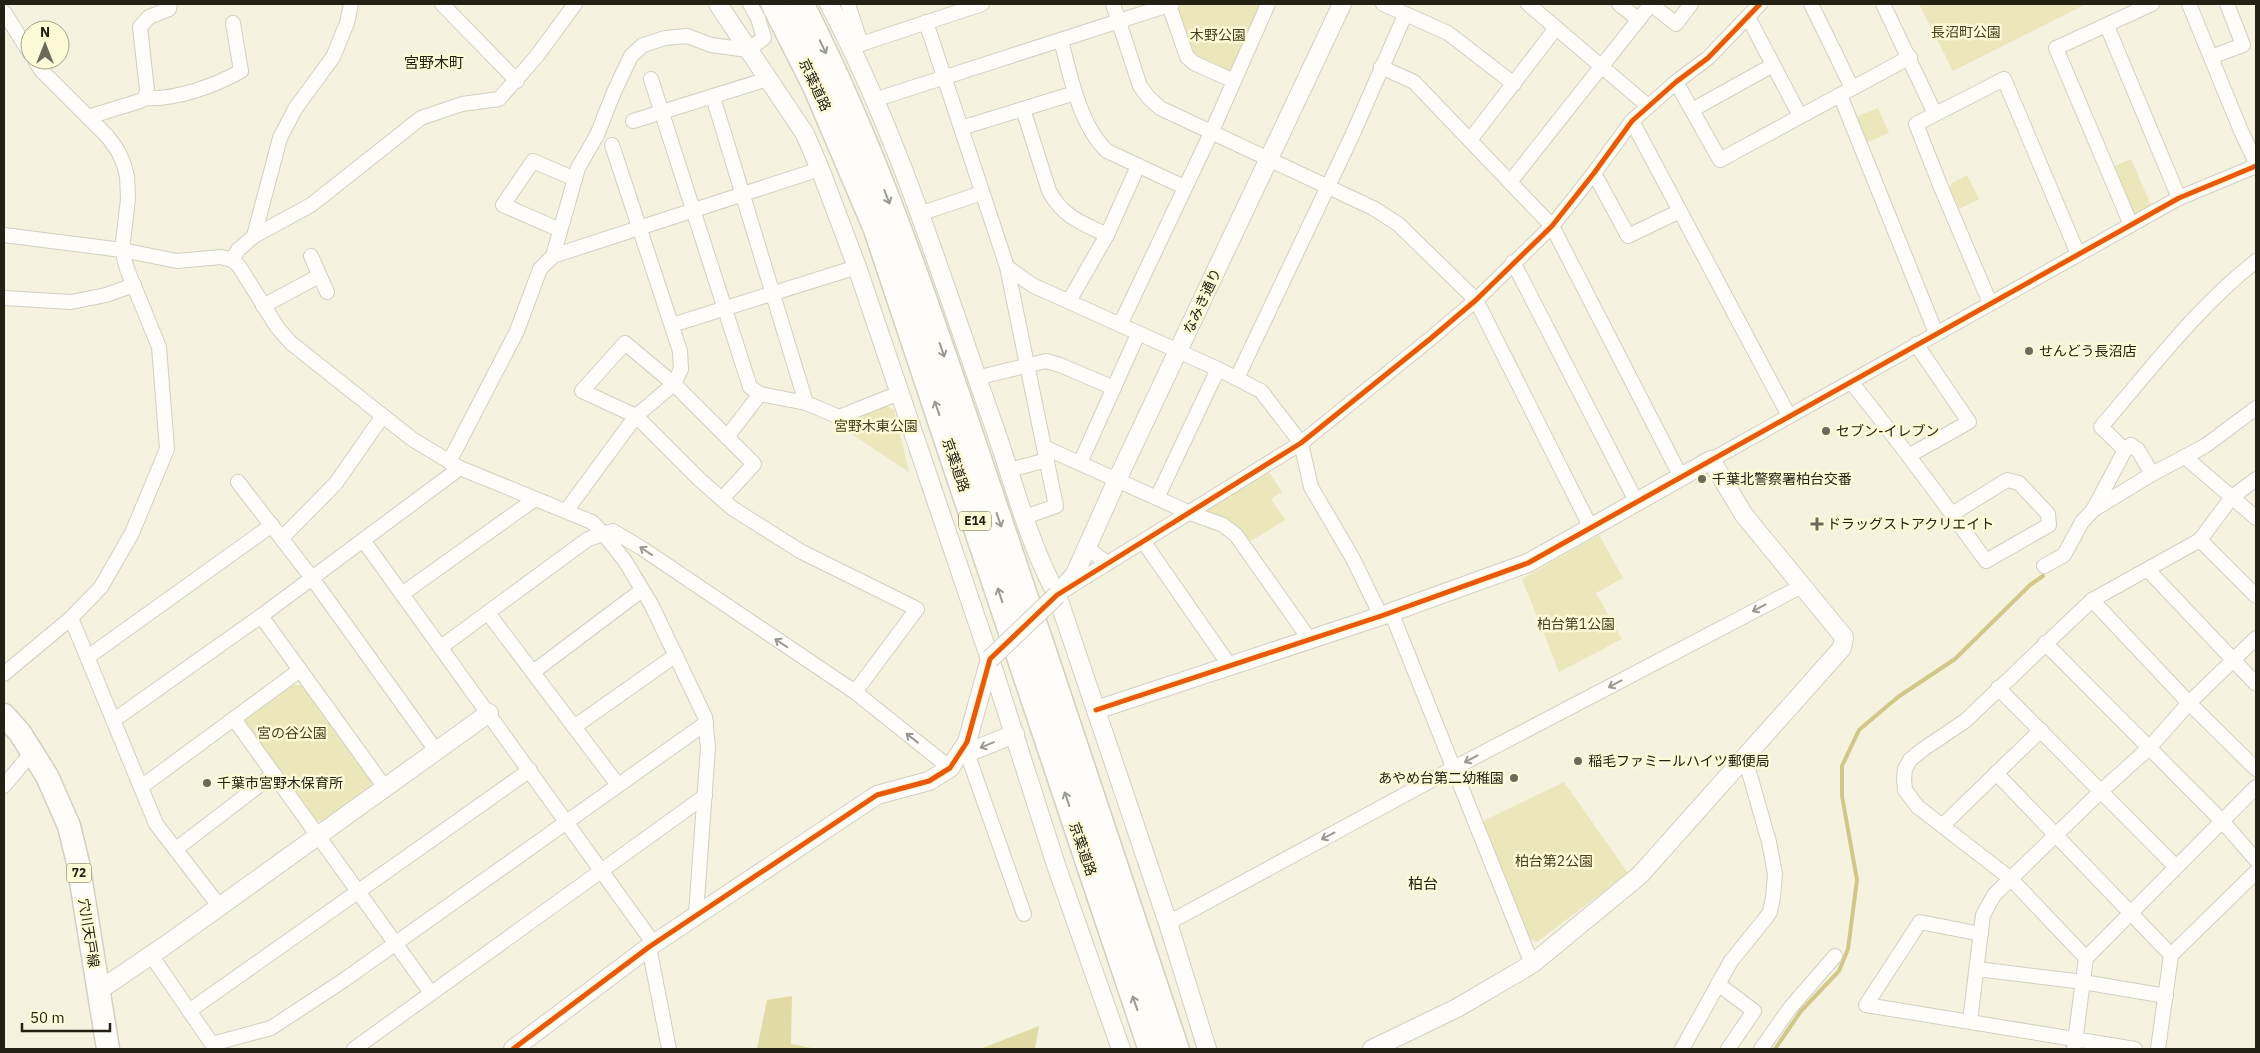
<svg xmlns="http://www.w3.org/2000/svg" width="2260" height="1053" viewBox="0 0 2260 1053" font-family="'IBM Plex Sans','Noto Sans JP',sans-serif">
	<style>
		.green { fill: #ece6bb }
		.forest { fill: #e2daa4 }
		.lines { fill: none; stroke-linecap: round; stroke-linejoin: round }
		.stream { stroke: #d1c788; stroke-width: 4 }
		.minor-casing { stroke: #d2d0c1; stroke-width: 16 }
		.tertiary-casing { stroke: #d2d0c1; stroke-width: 20 }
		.primary-casing { stroke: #d2d0c1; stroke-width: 25 }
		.motorway-casing { stroke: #d2d0c1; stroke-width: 28 }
		.minor { stroke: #fefdfa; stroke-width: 14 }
		.tertiary { stroke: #fefdfa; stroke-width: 18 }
		.primary { stroke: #fefdfa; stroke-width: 22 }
		.motorway { stroke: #fefdfa; stroke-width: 25 }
		.tertiary-bridge-casing { stroke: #d2d0c1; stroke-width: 20; stroke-linecap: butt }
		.tertiary-bridge { stroke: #fefdfa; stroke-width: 18 }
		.cycleway-casing { stroke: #fef9d6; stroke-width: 8 }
		.cycleway { stroke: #e8590c; stroke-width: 5 }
		.oneway { stroke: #9b9a92 }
		.poi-dot { fill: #6c6a5b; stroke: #fef9d6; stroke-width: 2 }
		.labels { text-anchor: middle; stroke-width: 5; stroke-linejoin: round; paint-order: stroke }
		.shield { fill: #fef9d6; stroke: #65624e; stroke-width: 1 }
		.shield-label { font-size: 12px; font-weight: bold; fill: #232114 }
		.park-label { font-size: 14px; fill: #46401d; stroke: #fef9d6 }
		.street-label { font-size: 14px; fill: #232114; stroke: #fef9d6 }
		.poi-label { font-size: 14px; fill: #232114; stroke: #fef9d6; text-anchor: start }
		.neighbourhood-label { font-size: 15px; fill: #232114; stroke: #fef9d6 }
	</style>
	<rect width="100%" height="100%" fill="#f5f2df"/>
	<g class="green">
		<polygon points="1182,4 1266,4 1235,75 1193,60 1178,12"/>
		<polygon points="1919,4 2086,4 1953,71"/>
		<polygon points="1878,108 1889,133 1866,143 1855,117"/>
		<polygon points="2131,159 2152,207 2134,217 2110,168"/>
		<polygon points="1967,175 1979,199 1959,209 1950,189 1952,183"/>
		<polygon points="880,403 894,410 909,472 835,423"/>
		<polygon points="1268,471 1282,492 1271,499 1285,520 1248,543 1208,516 1207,509"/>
		<polygon points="1599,535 1623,578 1596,593 1622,639 1559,672 1522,579"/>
		<polygon points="291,685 302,685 372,781 370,788 324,821 313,820 245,729 246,716"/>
		<polygon points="1564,782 1628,873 1537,942 1527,938 1481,822"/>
	</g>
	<g class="forest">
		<polygon points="792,996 791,1044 816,1049 757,1049 767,1000"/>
		<polygon points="1039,1026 1035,1049 980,1049"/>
	</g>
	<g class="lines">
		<polyline class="stream" points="1775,1049 1801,1011 1839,971 1848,949 1857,880 1842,796 1842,766 1859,730 1898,697 1955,659 2030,585 2043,576"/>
		<defs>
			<g id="minor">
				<polyline points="442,4 517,81"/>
				<polyline points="848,4 861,44"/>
				<polyline points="1113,4 1140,86 1149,98 1160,108 1373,208 1398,224 1476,300 1591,528"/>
				<polyline points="1383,4 1448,33 1514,84"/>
				<polyline points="1528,4 1648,106"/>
				<polyline points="1619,4 1639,20"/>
				<polyline points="1651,4 1676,24 1691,4"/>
				<polyline points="1811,4 1852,88"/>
				<polyline points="1883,4 1935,114"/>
				<polyline points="2189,4 2241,131 2256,163"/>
				<polyline points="1169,5 1187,57 1194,63 1234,81"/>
				<polyline points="4,12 30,53"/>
				<polyline points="1748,17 1800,116"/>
				<polyline points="926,22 1007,267 1056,506 1025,517"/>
				<polyline points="2107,26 2179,198"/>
				<path d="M 1061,40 C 1070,75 1080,126 1107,151 L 1184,187"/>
				<polyline points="852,47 982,4"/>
				<polyline points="2211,57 2243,45 2227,4"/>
				<polyline points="1381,67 1414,82 1552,226 1681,477"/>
				<polyline points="651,79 750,387 760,394 806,403 839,417 899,393"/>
				<polyline points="1676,82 1720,160 1910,57"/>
				<polyline points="1840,95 1936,333"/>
				<polyline points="713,97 806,403"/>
				<path d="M 145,98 C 176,100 214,86 241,71 L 233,23"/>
				<polyline points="874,100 1172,4"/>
				<path d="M 1023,109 L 1049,191 C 1063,217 1082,223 1107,235"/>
				<polyline points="1692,110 1773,65"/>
				<polyline points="88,117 140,101 145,98 147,90 140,27 149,17 169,9 170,4"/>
				<polyline points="633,121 768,79"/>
				<polyline points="1632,121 1789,416"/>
				<polyline points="961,128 1075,93"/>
				<polyline points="1470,140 1556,28"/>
				<polyline points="1594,173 1628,236 1680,211"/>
				<polyline points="1510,182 1651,4"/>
				<polyline points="919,214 982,193"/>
				<polyline points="2131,225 2056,48 2152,4"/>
				<polyline points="560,230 503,205 533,161 575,179"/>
				<polyline points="4,235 122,250 177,261 221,257 232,260 239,266 277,327 291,343 412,439 460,468 592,522 603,533 625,561 651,604 705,717 708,748 696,914"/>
				<polyline points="254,236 311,205 421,118 462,104 499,99 536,57 575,4"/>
				<polyline points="311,256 327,292"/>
				<polyline points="553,256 820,169"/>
				<polyline points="232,260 238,250 254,236 280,138 295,109 333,57 347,23 351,4"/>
				<polyline points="1513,262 1637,503"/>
				<polyline points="1007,267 1032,285 1218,369 1261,391 1301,443 1311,487 1352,557 1381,616"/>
				<polyline points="4,298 71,302 106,295 134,285"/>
				<polyline points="1069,301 1107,235 1138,166"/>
				<polyline points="1990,303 1940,185 1916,124 2004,79 2078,254"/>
				<polyline points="263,306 319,276"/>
				<polyline points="672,325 857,267"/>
				<polyline points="1120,325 1212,131 1268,4"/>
				<polyline points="976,378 1046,361 1060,365 1114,388"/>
				<polyline points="1237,378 1351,138 1405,15"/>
				<path d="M 1851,382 C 1898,440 1942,500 1986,561 L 2049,525 L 2048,514 L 2019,483 L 2007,480 L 1952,514"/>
				<polyline points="727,437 760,394"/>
				<polyline points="1046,448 1190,513 1223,525 1236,535 1310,640"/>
				<path d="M 2125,450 L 2101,427 C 2150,370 2197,307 2256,261"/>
				<polyline points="1910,455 1969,422 1916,344"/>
				<polyline points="2185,457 2256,518"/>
				<polyline points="1711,460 2179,198 2256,166"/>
				<polyline points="449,462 517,331 540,269 553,256 578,168 597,135 614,92 631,56 643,45 665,38 687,36 711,45 748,50 764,38 758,18 750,4"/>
				<polyline points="1080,463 1138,334"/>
				<polyline points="1009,470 1047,460"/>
				<polyline points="238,482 312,578 437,752"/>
				<polyline points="1157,498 1218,369"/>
				<polyline points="722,499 754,464 674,384 625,343 582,391 636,416 699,479 732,508 800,551 917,609 855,692"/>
				<polyline points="2093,510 2152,474 2205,446 2256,408"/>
				<polyline points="566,511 636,416 674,384 681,369 680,351 612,145"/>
				<polyline points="282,538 336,483 382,417"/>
				<polyline points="363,540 654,944"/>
				<polyline points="2200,540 2256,596"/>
				<polyline points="1143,541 1230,666"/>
				<polyline points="1086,547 1107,563"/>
				<polyline points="2044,566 2064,555 2082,522 2093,510 2125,450 2131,445 2138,450 2152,474"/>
				<polyline points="2148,570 2256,684"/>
				<polyline points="1066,589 1301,443 1430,339 1476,300 1552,226 1594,173 1632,121 1676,82 1708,58 1760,4"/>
				<polyline points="402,594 535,499"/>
				<polyline points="2092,600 2189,703 2256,769"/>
				<polyline points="1391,612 1532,964"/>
				<polyline points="488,613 618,785"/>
				<polyline points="261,616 386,789"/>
				<polyline points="71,618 156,824 220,907"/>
				<polyline points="2045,643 2223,822 2256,860"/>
				<polyline points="441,647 588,539 613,531 643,549 855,692 950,768"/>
				<polyline points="88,657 272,525"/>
				<polyline points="533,672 642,590"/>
				<polyline points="4,674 71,618 101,587 132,533 167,449 159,347 127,269 122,250 128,199 127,176 124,165 118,151 108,137 41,70 35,60"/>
				<polyline points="1998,688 2176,867"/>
				<polyline points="234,719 431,993"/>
				<polyline points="114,720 261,616 460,468"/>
				<polyline points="574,727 676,655"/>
				<polyline points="967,753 1024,914"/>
				<polyline points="1996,773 2171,955"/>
				<polyline points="4,786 32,752"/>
				<polyline points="141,787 300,670"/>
				<polyline points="1943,825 2041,730"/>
				<polyline points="176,849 274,774"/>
				<polyline points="1168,923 1452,769 1802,586"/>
				<polyline points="1981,934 1920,922 1866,1005 2135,1049"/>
				<polyline points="649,947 669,1049"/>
				<polyline points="151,955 212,1044 271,1028 344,980 706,723"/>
				<polyline points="2086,958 2011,879 1918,807 1905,790 1904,779 1905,769 1910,760 1922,750 1965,721 2092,600 2200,540 2232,497 2256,479"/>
				<polyline points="1977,969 2083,982 2166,996"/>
				<polyline points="1718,984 1754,1011 1728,1049"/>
				<polyline points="189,1011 530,770"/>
				<polyline points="1970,1021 1983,915 1994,895 2100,792 2149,748 2189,703 2256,638"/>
				<polyline points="354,1049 705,796"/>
				<polyline points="1682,1049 1731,961 1765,919 1770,912 1773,897 1775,874 1769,842 1745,758"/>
				<polyline points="1761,1049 1790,1008 1835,956"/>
				<polyline points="2074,1049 2086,958 2256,787"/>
				<polyline points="2158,1049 2171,955 2256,872"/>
			</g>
			<g id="tertiary">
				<polyline points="718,4 805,134 820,169 857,267 990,659 1056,865 1121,1049"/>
				<path d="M 829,4 C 900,138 944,286 995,429 C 1014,484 1029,544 1057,595 L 1168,923 L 1207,1049"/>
				<polyline points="1057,595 1075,574 1117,480 1342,4"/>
				<polyline points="1096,710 1381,616 1528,563 1711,460 1744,515 1844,637 1842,648 1640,875 1532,964 1457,1008 1372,1049"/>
				<polyline points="959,756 1015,734"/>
				<polyline points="98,991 166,945 489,713"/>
				<polyline points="513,1049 649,947 877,795 929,781 950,768 967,742 990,659"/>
			</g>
			<polyline id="primary" points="4,715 20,733 47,776 69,826 78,863 108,1049"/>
			<g id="motorway">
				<polyline points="774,4 816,87 876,228 1151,1049"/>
				<path d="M 801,4 C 877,153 928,309 981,466 C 1047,660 1111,855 1176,1049"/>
			</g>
		</defs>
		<use href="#minor" class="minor-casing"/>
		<use href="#tertiary" class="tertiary-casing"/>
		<use href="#primary" class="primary-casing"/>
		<use href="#motorway" class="motorway-casing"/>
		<use href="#minor" class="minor"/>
		<use href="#tertiary" class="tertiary"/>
		<use href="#primary" class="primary"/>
		<use href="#motorway" class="motorway"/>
		<defs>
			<polyline id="tertiary-bridge" points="990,659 1057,595"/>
		</defs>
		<use href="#tertiary-bridge" class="tertiary-bridge-casing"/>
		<use href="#tertiary-bridge" class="tertiary-bridge"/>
		<defs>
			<g id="cycleway">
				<polyline points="1096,710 1381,616 1528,563 2179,198 2256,166"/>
				<polyline points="513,1049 649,947 877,795 929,781 950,768 967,742 990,659 1057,595 1301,443 1430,339 1476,300 1552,226 1594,173 1632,121 1676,82 1708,58 1760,4"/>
			</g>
		</defs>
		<use href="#cycleway" class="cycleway-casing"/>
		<use href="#cycleway" class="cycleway"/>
	</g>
	<defs><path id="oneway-shaft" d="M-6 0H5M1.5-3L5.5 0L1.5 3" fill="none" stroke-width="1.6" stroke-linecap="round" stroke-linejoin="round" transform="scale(1.25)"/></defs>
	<g class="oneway">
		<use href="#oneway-shaft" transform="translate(823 47) rotate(64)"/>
		<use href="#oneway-shaft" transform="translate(887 197) rotate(69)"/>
		<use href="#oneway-shaft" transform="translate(942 350) rotate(71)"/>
		<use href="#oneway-shaft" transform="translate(937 408) rotate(-109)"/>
		<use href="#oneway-shaft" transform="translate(999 520) rotate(71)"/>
		<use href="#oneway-shaft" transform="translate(646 551) rotate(-146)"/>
		<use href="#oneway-shaft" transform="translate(1000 595) rotate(-108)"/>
		<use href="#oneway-shaft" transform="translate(1759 608) rotate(152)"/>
		<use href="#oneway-shaft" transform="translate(781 643) rotate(-146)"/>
		<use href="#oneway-shaft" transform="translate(1615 684) rotate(152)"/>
		<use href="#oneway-shaft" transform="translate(912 738) rotate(-142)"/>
		<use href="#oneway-shaft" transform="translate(987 745) rotate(158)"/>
		<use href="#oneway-shaft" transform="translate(1471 759) rotate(152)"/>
		<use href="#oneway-shaft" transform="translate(1067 799) rotate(-109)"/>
		<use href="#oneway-shaft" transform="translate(1328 836) rotate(152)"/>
		<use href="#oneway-shaft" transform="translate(1135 1003) rotate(-109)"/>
	</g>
	<g class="poi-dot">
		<circle cx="2029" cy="351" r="5"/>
		<circle cx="1826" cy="431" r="5"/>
		<circle cx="1702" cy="479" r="5"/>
		<path d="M1814.5 516.5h5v5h5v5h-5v5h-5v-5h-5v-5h5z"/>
		<circle cx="1578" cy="761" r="5"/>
		<circle cx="1514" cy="778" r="5"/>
		<circle cx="207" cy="783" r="5"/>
	</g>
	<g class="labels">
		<g class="shield">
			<rect x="959" y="511.5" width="32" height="19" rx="4"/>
			<rect x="66.5" y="863.5" width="25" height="19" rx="4"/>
		</g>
		<g class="shield-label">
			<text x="975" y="525">E14</text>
			<text x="79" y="877">72</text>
		</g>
		<g class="park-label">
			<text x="1966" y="37">長沼町公園</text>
			<text x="1218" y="40">木野公園</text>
			<text x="876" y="431">宮野木東公園</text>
			<text x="1576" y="629">柏台第1公園</text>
			<text x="292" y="738">宮の谷公園</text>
			<text x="1554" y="866">柏台第2公園</text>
		</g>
		<g class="street-label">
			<text transform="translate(815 85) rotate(65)" y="5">京葉道路</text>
			<text transform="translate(1202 301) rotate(-65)" y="5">なみき通り</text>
			<text transform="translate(956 465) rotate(71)" y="5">京葉道路</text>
			<text transform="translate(1083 849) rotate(71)" y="5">京葉道路</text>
			<text transform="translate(89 933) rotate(81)" y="5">穴川天戸線</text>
		</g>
		<g class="poi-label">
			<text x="2039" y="356">せんどう長沼店</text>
			<text x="1836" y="436">セブン-イレブン</text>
			<text x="1712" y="484">千葉北警察署柏台交番</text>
			<text x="1827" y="529">ドラッグストアクリエイト</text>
			<text x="1588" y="766">稲毛ファミールハイツ郵便局</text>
			<text x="1504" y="783" text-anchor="end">あやめ台第二幼稚園</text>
			<text x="217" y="788">千葉市宮野木保育所</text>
		</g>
		<g class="neighbourhood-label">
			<text x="434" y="68">宮野木町</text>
			<text x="1423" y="889">柏台</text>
		</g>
	</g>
	<rect width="2260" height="1053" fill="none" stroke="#232114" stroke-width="10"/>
	<g transform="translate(45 45)"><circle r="24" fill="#fef9d6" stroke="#a6a388"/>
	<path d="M0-4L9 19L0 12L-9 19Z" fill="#6c6a5b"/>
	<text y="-8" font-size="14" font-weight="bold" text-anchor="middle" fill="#232114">N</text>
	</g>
	<path d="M22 1023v8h88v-8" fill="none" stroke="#232114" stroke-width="2.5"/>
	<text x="30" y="1023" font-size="15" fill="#232114" stroke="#fef9d6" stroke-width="4" paint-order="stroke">50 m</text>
</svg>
